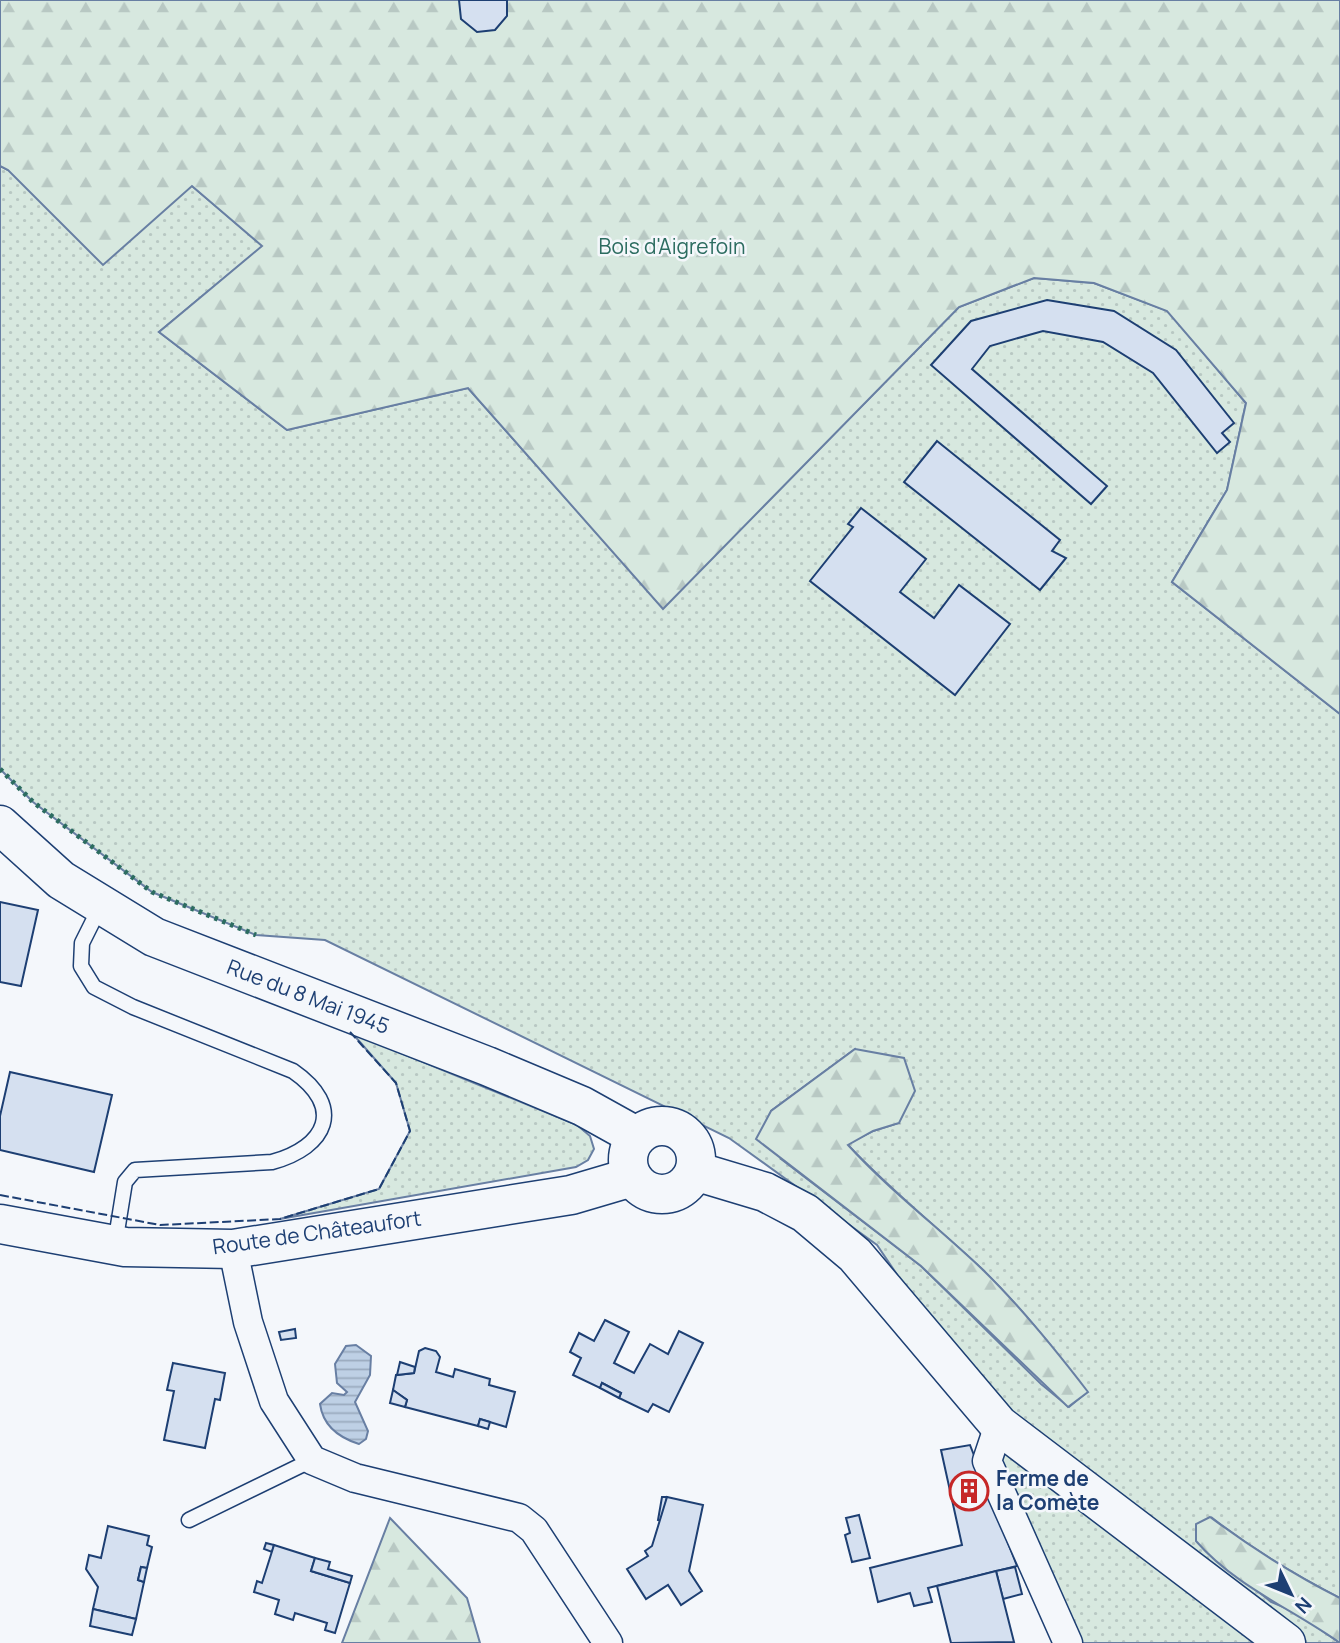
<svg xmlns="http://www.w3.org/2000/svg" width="1340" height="1643" viewBox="0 0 1340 1643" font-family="Manrope,sans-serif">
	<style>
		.grass { fill: url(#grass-dots); stroke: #687fa3; stroke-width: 2; fill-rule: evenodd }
		.forest { fill: url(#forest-firs); stroke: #687fa3; stroke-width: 2 }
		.water { fill: url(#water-rules); stroke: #687fa3; stroke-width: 2 }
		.building { fill: #d5e0f0; stroke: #1d3f73; stroke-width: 2 }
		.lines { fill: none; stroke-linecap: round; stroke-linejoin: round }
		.lane-casing { stroke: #1d3f73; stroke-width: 17 }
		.street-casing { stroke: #1d3f73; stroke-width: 31 }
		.secondary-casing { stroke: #1d3f73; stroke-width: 41 }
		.lane { stroke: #f4f7fb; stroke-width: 14 }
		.street { stroke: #f4f7fb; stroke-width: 28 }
		.secondary { stroke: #f4f7fb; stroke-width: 38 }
		.hedge { stroke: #2c6c60; stroke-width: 5; stroke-dasharray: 3.5 5; stroke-linecap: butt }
		.fence { stroke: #1d3f73; stroke-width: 2; stroke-dasharray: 9 3.5; stroke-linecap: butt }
		.labels { text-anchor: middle; stroke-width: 5; stroke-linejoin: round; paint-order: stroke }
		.park-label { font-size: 21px; fill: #2c6c60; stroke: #f4f7fb }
		.street-label { font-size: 21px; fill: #1d3f73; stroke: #f4f7fb }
		.poi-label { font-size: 21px; font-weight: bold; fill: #1d3f73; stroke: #f4f7fb; text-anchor: start }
	</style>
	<defs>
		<pattern id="grass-dots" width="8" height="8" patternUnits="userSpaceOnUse" patternTransform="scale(1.75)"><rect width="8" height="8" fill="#d7e8df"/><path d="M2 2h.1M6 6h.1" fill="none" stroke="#b8c8c3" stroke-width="1.8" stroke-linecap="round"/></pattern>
		<pattern id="forest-firs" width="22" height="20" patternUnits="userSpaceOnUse" patternTransform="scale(1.75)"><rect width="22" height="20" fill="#d7e8df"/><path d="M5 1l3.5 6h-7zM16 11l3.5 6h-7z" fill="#b8c8c3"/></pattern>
		<pattern id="water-rules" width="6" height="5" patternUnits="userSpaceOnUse" patternTransform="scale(1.75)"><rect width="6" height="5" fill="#bed0e5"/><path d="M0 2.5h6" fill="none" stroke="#9aaabe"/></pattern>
	</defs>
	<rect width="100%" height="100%" fill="#f4f7fb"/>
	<g class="grass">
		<path d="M 0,166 L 8,170 L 192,186 L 263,246 L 159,332 L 287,430 L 468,388 L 663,608 L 959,307 L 1034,278 L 1094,283 L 1168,311 L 1246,403 L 1227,490 L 1172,582 L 1340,714 L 1340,1598 C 1293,1574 1252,1549 1211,1517 L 1244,1580 L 1271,1602 L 1295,1612 L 1340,1643 L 1068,1643 L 987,1461 L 999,1425 L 877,1245 L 729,1138 L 325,940 L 256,935 L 152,892 L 33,802 L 0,769 ZM 855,1049 L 899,1123 L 873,1131 L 847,1144 C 889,1189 937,1227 982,1269 C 1021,1307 1054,1349 1087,1392 L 1069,1407 L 1041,1384 L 921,1266 L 781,1159 L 771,1111 Z"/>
		<polygon points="352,1033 577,1125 590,1136 594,1149 588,1160 576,1167 280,1219 379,1189 410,1131 396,1083"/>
	</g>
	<g class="forest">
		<polygon points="0,0 1340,0 1340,714 1172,582 1227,490 1246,403 1167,311 1094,283 1034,278 959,307 663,609 468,388 287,430 159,332 262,246 192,186 103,265 8,170 0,166"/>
		<path d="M 855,1049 L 904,1058 L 915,1091 L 899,1123 L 873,1131 L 848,1145 C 889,1190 938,1227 982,1269 C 1021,1307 1055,1349 1088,1392 L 1068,1407 L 921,1266 L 756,1139 L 771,1111 Z"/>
		<path d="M 1210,1517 C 1252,1548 1294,1575 1340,1598 L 1340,1643 C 1292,1609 1235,1586 1196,1541 L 1196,1524 Z"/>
		<polygon points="390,1518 467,1598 480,1643 342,1643"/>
	</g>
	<path class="water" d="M 356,1345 L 371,1356 L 370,1375 L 355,1402 L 368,1431 L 366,1439 L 359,1444 C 340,1438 323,1426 320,1404 L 332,1393 L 344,1395 L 347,1392 L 337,1383 L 335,1364 L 346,1346 Z"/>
	<g class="building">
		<polygon points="459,0 507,0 507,16 495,30 477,32 461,19"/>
		<polygon points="1047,300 1114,311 1176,350 1234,423 1222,433 1230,442 1217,453 1153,373 1103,342 1043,331 990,346 972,369 1107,486 1091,504 931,365 971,321"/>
		<polygon points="937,441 1060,540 1052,551 1066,558 1040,590 904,482"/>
		<polygon points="861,508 926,559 900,592 934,618 959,585 1010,624 955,695 810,581 853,527 848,524"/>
		<polygon points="0,902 38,910 21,986 0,982"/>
		<polygon points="10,1072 112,1095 94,1172 0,1150 0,1116"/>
		<polygon points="605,1320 629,1332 614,1363 634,1373 650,1344 668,1354 679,1331 703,1343 669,1412 653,1404 648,1412 619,1398 621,1393 602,1383 600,1388 573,1375 581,1358 570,1352 579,1333 594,1341"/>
		<polygon points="295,1329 296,1338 281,1340 279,1332"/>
		<polygon points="425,1348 436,1351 440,1357 436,1372 453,1377 455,1369 490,1379 489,1385 515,1392 506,1427 480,1419 478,1426 405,1407 407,1400 393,1390 396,1375 414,1373 419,1351"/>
		<polygon points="400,1362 415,1367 414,1373 397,1375"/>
		<polygon points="173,1363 225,1373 220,1400 215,1399 205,1448 164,1440 174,1391 167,1390"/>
		<polygon points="602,1383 621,1393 619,1398 600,1388"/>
		<polygon points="393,1390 407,1400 405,1407 390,1403"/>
		<polygon points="480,1419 490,1422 488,1429 478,1426"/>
		<polygon points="970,1445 1017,1566 928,1588 932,1602 914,1606 910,1593 878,1602 870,1568 962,1545 941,1450"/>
		<polygon points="662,1497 667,1497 662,1521 658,1520"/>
		<polygon points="667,1497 703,1505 689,1571 702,1591 681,1605 668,1585 646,1599 627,1569 648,1556 645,1551 652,1546"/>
		<polygon points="859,1515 870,1558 852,1562 845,1535 850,1533 846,1518"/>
		<polygon points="108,1526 149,1536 147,1545 152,1547 147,1568 141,1567 138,1580 144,1582 136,1619 93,1609 98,1587 86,1569 89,1555 101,1558"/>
		<polygon points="266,1543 274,1545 272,1552 264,1549"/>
		<polygon points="274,1545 315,1558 311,1571 350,1583 335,1633 325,1630 327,1623 295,1613 293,1620 275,1614 279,1600 254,1592 257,1581 262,1583"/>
		<polygon points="315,1558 330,1562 328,1569 352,1576 350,1583 311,1571"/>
		<polygon points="141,1567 147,1568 144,1582 138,1580"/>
		<polygon points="1015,1567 1022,1594 1003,1599 996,1571"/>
		<polygon points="996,1571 1014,1642 951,1643 937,1586"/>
		<polygon points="93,1609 136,1619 132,1635 90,1626"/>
	</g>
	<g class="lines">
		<defs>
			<g id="lane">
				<path d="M 100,907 L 82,943 L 81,966 L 94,987 L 133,1007 L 293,1071 C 345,1107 327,1147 272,1162 L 135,1170 L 125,1182 L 115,1244"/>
				<polyline points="189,1520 312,1460"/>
			</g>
			<g id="street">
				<polyline points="233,1249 248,1322 274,1401 312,1460 355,1478 519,1518 534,1530 608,1643"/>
				<polyline points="999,1425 987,1461 1068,1643"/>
			</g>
			<g id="secondary">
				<polyline points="0,825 61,880 154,937 487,1066 582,1106 636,1136"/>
				<circle cx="662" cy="1160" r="34"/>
				<polyline points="695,1171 765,1192 805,1213 855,1255 999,1425 1286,1643"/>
				<polyline points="0,1224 125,1247 233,1249 571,1195 632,1177"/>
			</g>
		</defs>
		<use href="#lane" class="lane-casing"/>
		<use href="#street" class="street-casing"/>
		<use href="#secondary" class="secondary-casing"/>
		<use href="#lane" class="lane"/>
		<use href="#street" class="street"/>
		<use href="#secondary" class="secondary"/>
		<polyline class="hedge" points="0,769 33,802 152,892 256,935"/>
		<polyline class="fence" points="0,1195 160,1225 280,1219 379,1189 410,1131 396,1083 350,1032"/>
	</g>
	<defs>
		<symbol id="building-ring" viewBox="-11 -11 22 22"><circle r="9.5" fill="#f4f7fb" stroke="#c62828" stroke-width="1.5"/><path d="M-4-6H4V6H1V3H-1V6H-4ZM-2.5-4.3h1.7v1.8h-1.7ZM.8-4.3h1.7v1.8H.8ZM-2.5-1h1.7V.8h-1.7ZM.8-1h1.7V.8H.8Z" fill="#c62828"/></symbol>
	</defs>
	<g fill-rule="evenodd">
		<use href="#building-ring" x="947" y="1469" width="44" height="44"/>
	</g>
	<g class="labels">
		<g class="park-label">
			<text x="672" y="254">Bois d'Aigrefoin</text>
		</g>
		<g class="street-label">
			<text transform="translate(308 997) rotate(21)" y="7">Rue du 8 Mai 1945</text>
			<text transform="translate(317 1233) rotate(-8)" y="7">Route de Châteaufort</text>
		</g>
		<g class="poi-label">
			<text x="996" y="1486">Ferme de<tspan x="996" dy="24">la Comète</tspan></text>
		</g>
	</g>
	<g transform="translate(1291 1594) rotate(133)" stroke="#f4f7fb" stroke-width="5" paint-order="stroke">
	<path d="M0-5L12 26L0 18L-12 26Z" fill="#1d3f73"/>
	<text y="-10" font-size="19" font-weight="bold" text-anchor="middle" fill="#1d3f73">N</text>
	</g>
</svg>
